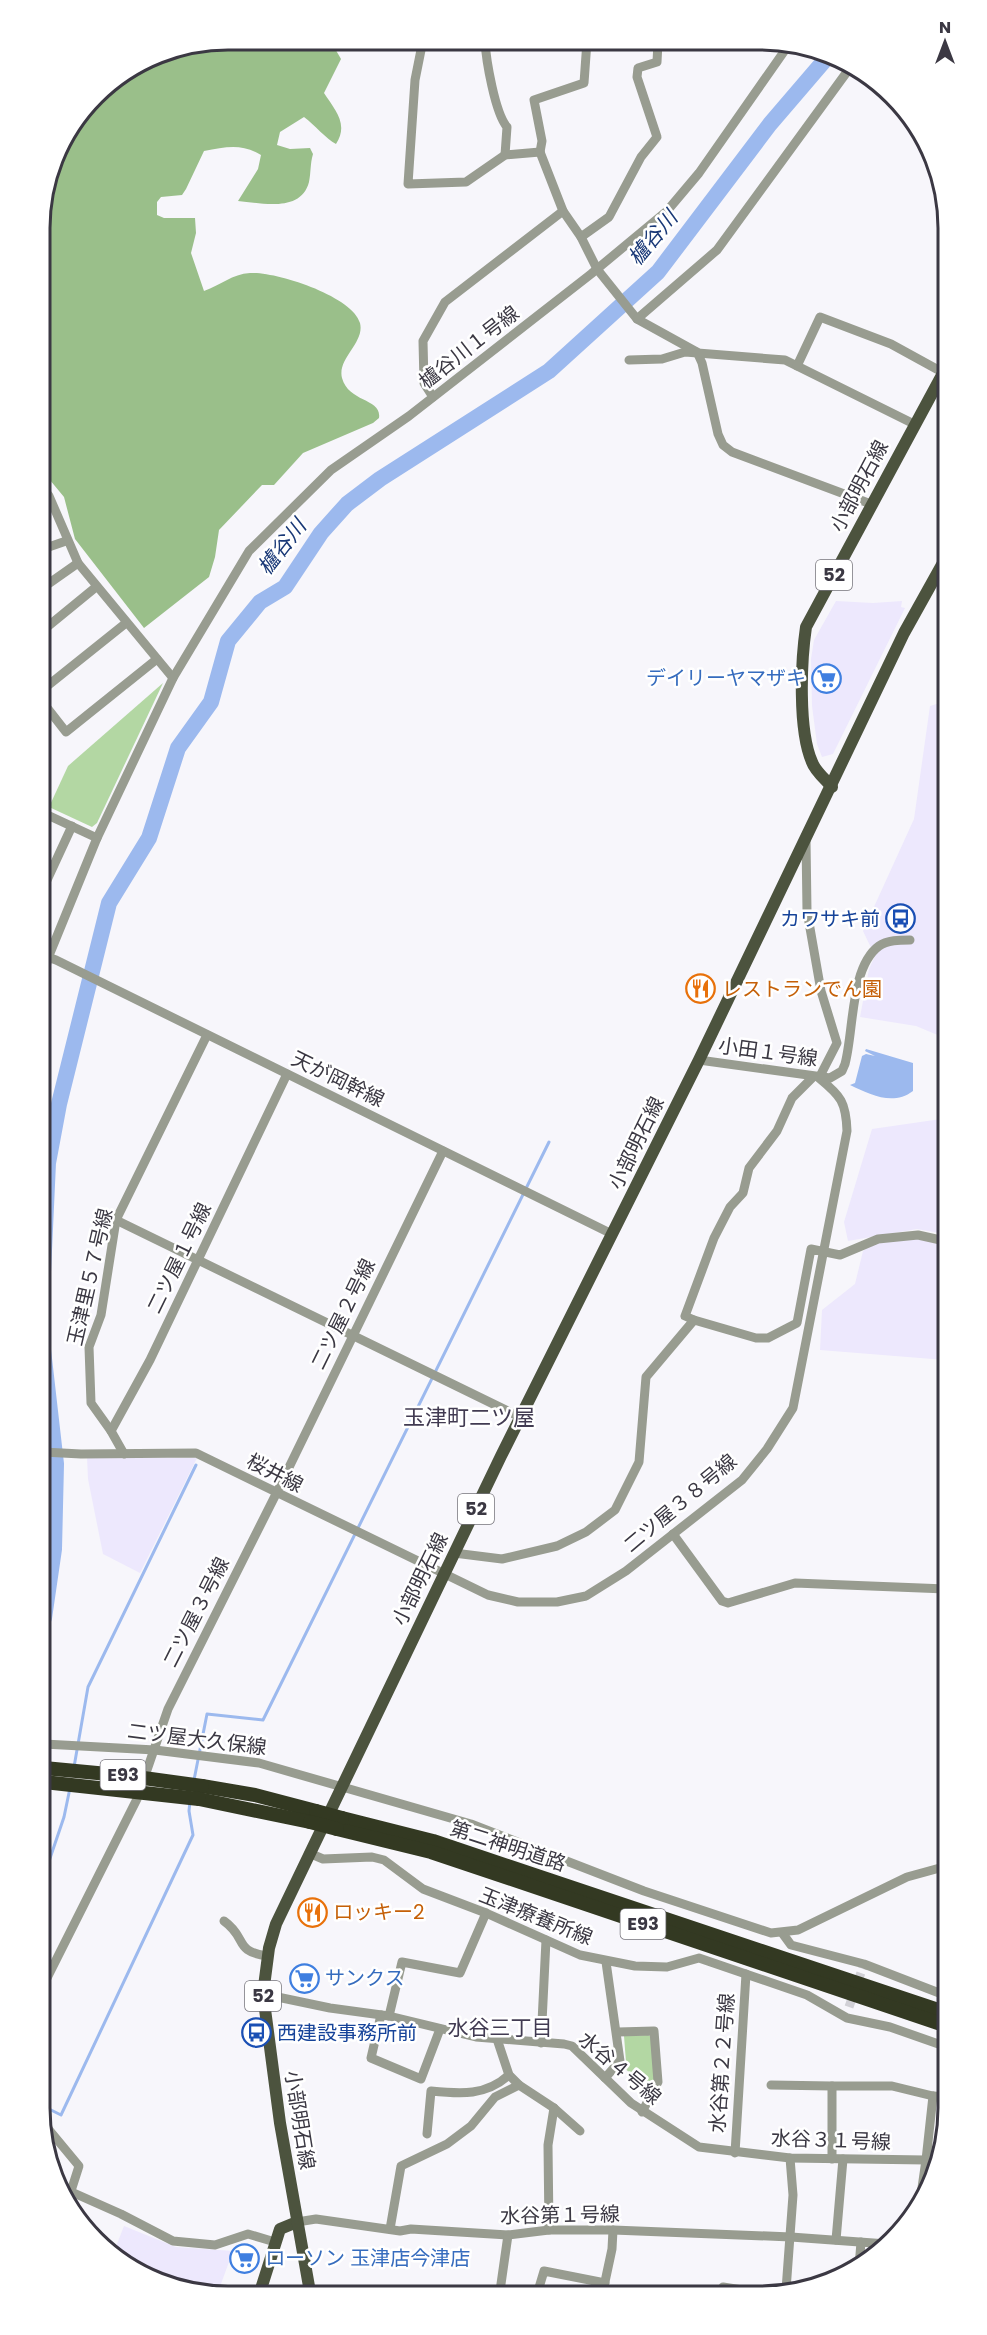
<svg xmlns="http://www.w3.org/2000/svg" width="987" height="2335" viewBox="0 0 987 2335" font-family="Poppins,'Noto Sans JP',sans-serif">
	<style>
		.built { fill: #ede8fd }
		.green { fill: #b3d7a3 }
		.forest { fill: #9abf8a }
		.water { fill: #9cb9ee }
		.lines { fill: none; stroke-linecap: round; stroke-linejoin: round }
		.stream { stroke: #9cb9ee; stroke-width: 3 }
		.river { stroke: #9cb9ee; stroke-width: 16 }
		.minor-tunnel { stroke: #d1d0d6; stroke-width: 9; stroke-dasharray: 9 4.5; stroke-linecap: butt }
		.minor { stroke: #989c90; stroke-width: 9 }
		.major { stroke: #4c533e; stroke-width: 12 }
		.highway { stroke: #333922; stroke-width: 14 }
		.highway-bridge { stroke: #333922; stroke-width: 14 }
		.labels { text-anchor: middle; stroke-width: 5; stroke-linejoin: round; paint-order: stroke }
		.shield { fill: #fff; stroke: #76747b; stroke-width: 1.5 }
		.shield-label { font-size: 18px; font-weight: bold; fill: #3b3843 }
		.street-label { font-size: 20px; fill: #3b3843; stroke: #fff }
		.shop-label { font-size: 20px; fill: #366cbe; stroke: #fff; text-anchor: start }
		.transit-label { font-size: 20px; fill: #164399; stroke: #fff; text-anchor: end }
		.food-label { font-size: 20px; fill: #c56008; stroke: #fff; text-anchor: start }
		.water-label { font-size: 21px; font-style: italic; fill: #193877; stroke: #fff }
		.neighbourhood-label { font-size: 21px; fill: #423b52; stroke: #fff }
		.quarter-label { font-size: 22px; fill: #423b52; stroke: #fff }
		.rim { fill: none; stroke: #3b3843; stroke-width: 3 }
	</style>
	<rect width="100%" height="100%" fill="#f7f6fb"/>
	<g class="built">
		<polygon points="836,601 873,603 902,601 901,607 905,608 833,754 822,757 817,744 812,706 811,659 814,640"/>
		<polygon points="943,702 944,1042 940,1036 916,1026 860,1017 869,969 875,956 863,931 914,819 930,706"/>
		<polygon points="945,1115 945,1234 917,1229 848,1241 844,1222 872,1129 941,1119"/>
		<polygon points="921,1237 945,1241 945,1360 820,1350 822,1310 855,1284 863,1251 875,1243"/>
		<polygon points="87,1457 197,1458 140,1573 103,1554 88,1479"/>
		<polygon points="124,2226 176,2247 233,2251 218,2292 191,2292 113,2254"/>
	</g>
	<g class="green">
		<polygon points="163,683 97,823 92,827 49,807 68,766"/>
		<polygon points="648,2035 652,2037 654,2079 650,2090 622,2066 626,2062 624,2036"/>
	</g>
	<path class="forest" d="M 227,39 L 330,40 L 341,59 L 324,93 C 335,110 349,124 336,144 C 326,139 315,125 304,117 L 280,132 L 277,145 L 290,149 L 310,148 L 313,154 C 310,164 311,173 309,182 C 301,213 261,203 238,201 L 258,169 L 261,155 C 241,143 226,147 204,151 L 186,189 L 182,195 L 161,197 L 157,202 L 157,215 L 164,218 L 195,218 L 196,233 L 191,253 L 204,291 C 221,285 232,274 250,273 C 275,271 353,296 360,323 C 365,343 337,358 342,378 C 349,403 382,398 379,418 L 373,423 L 303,453 L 274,485 L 262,485 L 219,530 L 215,557 L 209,577 L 144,628 L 75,539 L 64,497 L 40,468 L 39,214 L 58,144 L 103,86 L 155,53 Z"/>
	<path class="water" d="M 866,1049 L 913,1063 L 913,1091 C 893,1106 871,1095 850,1085 L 855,1083 L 862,1056 L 866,1054 L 875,1056 L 865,1051 Z"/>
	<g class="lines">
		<g class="stream">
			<polyline points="74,1767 88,1687 196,1465"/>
			<polyline points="194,1780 207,1714 263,1720 549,1142"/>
			<polyline points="44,1876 64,1817 70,1788"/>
			<polyline points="45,2107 61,2115 193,1835 189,1811 190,1801"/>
		</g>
		<g class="river">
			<polyline points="43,1272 48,1163 59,1104 109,903 149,838 178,748 211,702 228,641 260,602 285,587 321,533 347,504 380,479 549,371 658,272 770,124 830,54"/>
			<polyline points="43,1350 56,1464 54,1549 44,1618"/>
		</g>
		<polyline class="minor-tunnel" points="849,2007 864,1964"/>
		<g class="minor">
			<polyline points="423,40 415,80 408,184 466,182 505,155 540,152"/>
			<path d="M 485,41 C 486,60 495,113 507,127 L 505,155"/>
			<polyline points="540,152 563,211 581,237 597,269 637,319 695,351"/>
			<polyline points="540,152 542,141 534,100 584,83 587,41"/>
			<polyline points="581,237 609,217 641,157 657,137 637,77 638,68 657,62 658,42"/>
			<polyline points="637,319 717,250 852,65"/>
			<polyline points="697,352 702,363 718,434 723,445 732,452 871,504"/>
			<polyline points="629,360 662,359 685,352 785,360 914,424"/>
			<polyline points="797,366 820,317 891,344 942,372"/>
			<polyline points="433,397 424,383 423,341 445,302 563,211"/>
			<polyline points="40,484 49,496 78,563 173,678"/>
			<polyline points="40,550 66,541"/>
			<polyline points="41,589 78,563"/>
			<polyline points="41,632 96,587"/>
			<polyline points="41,691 126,623"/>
			<polyline points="41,700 66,732 157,659"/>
			<polyline points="41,812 97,838"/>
			<polyline points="41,893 72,826"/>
			<polyline points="42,955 56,960 612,1234"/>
			<polyline points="42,985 48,958 97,838 173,678 249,551 331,470 409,416 591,274 667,211 699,173 790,43"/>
			<path d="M 699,1060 L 830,1078 L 842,1071 L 845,1064 C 854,1031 850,967 879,946 C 887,940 900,940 910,940"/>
			<polyline points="116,1220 520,1417"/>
			<polyline points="694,1320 685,1316 714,1238 730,1207 743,1193 749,1168 777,1131 792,1098 813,1077"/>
			<polyline points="111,1431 91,1403 89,1347 101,1315 116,1220 207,1035"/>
			<path d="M 43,1452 L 81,1454 L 196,1453 L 488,1595 L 518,1602 L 557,1602 L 586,1596 L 626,1571 L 742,1480 L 767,1449 L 793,1408 L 847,1131 C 846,1102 841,1096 819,1078 L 837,1043 L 821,991 L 807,911 L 806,840"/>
			<polyline points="124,1454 111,1431 150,1360 287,1074"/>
			<polyline points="673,1534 722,1601 728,1603 795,1583 946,1589"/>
			<polyline points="454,1553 502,1559 557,1546 586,1532 615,1510 639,1462 646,1377 694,1320 756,1338 768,1338 797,1323 811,1249 840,1255 878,1239 918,1235 945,1241"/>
			<polyline points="44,1744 155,1750 259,1763 471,1824 644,1891 771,1933 798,1930 907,1877 947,1866"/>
			<polyline points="309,1853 323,1859 372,1857 384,1860 423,1889 486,1913 580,1955 635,1966 667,1967 699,1958 807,1995 847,2018 890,2027 947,2047"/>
			<path d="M 224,1921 C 248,1938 233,1951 267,1956"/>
			<polyline points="783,1934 791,1945 864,1964 947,1996"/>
			<polyline points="45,1982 137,1799 168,1709 276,1494 443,1151"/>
			<polyline points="263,1994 330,2008 389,2016 476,2037 564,2044 572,2046 631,2103 699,2147 790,2158 926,2160 933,2096"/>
			<polyline points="381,2015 371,2058 421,2079 440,2029"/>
			<polyline points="389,2016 402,1962 460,1973 486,1913"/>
			<polyline points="618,2032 654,2031 658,2082 642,2112"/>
			<polyline points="497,2039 509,2075 519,2085 554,2108 580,2131"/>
			<polyline points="541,2043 546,1940"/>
			<polyline points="605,2078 620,2061 606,1962"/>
			<polyline points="771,2085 832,2086"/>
			<polyline points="45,2125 79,2166 71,2191"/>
			<path d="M 427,2134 L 431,2091 C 461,2094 486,2096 509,2075"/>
			<polyline points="735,2153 746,1974"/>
			<polyline points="832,2159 832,2086 892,2086 933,2096 948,2097"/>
			<polyline points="58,2186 121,2214 173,2241 215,2245 248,2234 275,2242"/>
			<polyline points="920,2202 926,2160 938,2161"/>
			<polyline points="297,2222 316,2219 400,2231 411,2229 508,2235 549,2230 613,2230 791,2237 887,2244"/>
			<polyline points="390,2229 401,2166 447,2144 471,2126 495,2097 519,2085"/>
			<polyline points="549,2230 548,2145 554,2108"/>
			<polyline points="836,2240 843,2159"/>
			<polyline points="859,2267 861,2242"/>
			<polyline points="723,2290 723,2287 742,2290"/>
			<polyline points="786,2290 793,2195 790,2158"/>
			<polyline points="500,2291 508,2235"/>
			<polyline points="538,2291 544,2271 605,2283"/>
			<polyline points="603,2291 612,2249 613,2230"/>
		</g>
		<g class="major">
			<path d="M 832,787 C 826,780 815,771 812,762 C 798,730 801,661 806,627 L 942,375"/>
			<polyline points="260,2292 280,2229 297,2222"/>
			<polyline points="310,2292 280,2123 263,1994 269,1948 276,1924 501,1456 699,1060 904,633 943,563"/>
		</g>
		<g class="highway">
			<polyline points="202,1786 255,1795 316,1811"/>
			<polyline points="199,1799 310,1822"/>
			<polyline points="342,1818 433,1841 947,2013"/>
			<polyline points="337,1829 431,1852 947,2026"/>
		</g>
		<g class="highway-bridge">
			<polyline points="44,1768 129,1776 202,1786"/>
			<polyline points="44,1782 199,1799"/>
			<polyline points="316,1811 342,1818"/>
			<polyline points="310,1822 337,1829"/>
		</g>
	</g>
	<defs>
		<symbol id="supermarket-ring" viewBox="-11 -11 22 22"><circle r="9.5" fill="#fff" stroke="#3f7fe0" stroke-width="1.5"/><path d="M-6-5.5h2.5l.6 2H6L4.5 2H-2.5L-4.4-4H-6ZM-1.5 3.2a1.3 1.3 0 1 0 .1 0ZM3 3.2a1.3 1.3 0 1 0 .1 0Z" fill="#3f7fe0"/></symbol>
		<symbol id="bus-ring" viewBox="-11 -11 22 22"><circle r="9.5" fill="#fff" stroke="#1a4fb4" stroke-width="1.5"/><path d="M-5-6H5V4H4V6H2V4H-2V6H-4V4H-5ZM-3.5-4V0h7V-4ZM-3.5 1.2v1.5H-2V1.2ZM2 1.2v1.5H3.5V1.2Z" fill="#1a4fb4"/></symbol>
		<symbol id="restaurant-ring" viewBox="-11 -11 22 22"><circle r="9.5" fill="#fff" stroke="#e8710a" stroke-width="1.5"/><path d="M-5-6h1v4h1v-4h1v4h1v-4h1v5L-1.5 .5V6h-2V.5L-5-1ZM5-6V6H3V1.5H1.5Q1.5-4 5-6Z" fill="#e8710a"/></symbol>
	</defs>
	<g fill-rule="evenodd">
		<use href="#supermarket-ring" x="810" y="662" width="33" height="33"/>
		<use href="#bus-ring" x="884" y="902" width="33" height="33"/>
		<use href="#restaurant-ring" x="684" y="972" width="33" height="33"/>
		<use href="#restaurant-ring" x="296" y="1896" width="33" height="33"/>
		<use href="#supermarket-ring" x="288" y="1962" width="33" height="33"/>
		<use href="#bus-ring" x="240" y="2016" width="33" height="33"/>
		<use href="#supermarket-ring" x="228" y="2242" width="33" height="33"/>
	</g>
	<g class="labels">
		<g class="shield">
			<rect x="816" y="560" width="36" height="30" rx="4.5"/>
			<rect x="458" y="1494" width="36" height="30" rx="4.5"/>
			<rect x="100.5" y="1760" width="45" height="30" rx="4.5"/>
			<rect x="620.5" y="1909" width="45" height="30" rx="4.5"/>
			<rect x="245" y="1981" width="36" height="30" rx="4.5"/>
		</g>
		<g class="shield-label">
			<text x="834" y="581">52</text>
			<text x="476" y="1515">52</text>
			<text x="123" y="1781">E93</text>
			<text x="643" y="1930">E93</text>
			<text x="263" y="2002">52</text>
		</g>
		<g class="street-label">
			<text transform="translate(469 347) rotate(-38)" y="7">櫨谷川１号線</text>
			<text transform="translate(859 486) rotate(-62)" y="7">小部明石線</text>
			<text transform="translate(768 1052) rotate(8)" y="7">小田１号線</text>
			<text transform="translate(338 1079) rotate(26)" y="7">天が岡幹線</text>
			<text transform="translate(636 1143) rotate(-64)" y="7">小部明石線</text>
			<text transform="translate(179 1258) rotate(-64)" y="7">二ツ屋１号線</text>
			<text transform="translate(90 1277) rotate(-77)" y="7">玉津里５７号線</text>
			<text transform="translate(343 1314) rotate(-64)" y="7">二ツ屋２号線</text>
			<text transform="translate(275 1473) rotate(27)" y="7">桜井線</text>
			<text transform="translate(680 1503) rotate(-40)" y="7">二ツ屋３８号線</text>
			<text transform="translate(420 1579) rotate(-64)" y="7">小部明石線</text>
			<text transform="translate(196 1612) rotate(-63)" y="7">二ツ屋３号線</text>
			<text transform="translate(197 1739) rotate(7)" y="7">二ツ屋大久保線</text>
			<text transform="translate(508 1846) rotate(18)" y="7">第二神明道路</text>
			<text transform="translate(536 1916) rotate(22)" y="7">玉津療養所線</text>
			<text transform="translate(722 2063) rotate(-86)" y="7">水谷第２２号線</text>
			<text transform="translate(620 2068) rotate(40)" y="7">水谷４号線</text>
			<text transform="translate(300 2120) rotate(81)" y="7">小部明石線</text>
			<text transform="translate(831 2140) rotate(2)" y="7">水谷３１号線</text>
			<text transform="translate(560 2215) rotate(-1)" y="7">水谷第１号線</text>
		</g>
		<g class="shop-label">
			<text x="806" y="685" text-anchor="end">デイリーヤマザキ</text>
			<text x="325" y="1985">サンクス</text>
			<text x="265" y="2265">ローソン 玉津店今津店</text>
		</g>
		<g class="transit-label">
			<text x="880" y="926">カワサキ前</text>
			<text x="277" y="2040" text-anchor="start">西建設事務所前</text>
		</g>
		<g class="food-label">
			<text x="722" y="996">レストランでん園</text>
			<text x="333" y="1919">ロッキー2</text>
		</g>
		<g class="water-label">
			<text transform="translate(653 238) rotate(-50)" y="7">櫨谷川</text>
			<text transform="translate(282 547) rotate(-52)" y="7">櫨谷川</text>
		</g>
		<g class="neighbourhood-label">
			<text x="500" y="2035">水谷三丁目</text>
		</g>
		<g class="quarter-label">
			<text x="469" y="1425">玉津町二ツ屋</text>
		</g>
	</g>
	<path d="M0 0H987V2335H0ZM228 50H760A178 178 0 0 1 938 228V2108A178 178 0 0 1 760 2286H228A178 178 0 0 1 50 2108V228A178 178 0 0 1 228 50Z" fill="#fff" fill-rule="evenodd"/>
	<path class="rim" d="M228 50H760A178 178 0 0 1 938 228V2108A178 178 0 0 1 760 2286H228A178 178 0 0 1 50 2108V228A178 178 0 0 1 228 50Z"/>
	<g transform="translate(945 42)" stroke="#ffffff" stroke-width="4.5" paint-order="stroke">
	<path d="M0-4.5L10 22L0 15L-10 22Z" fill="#3b3843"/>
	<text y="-9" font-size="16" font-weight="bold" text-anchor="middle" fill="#3b3843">N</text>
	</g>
</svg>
